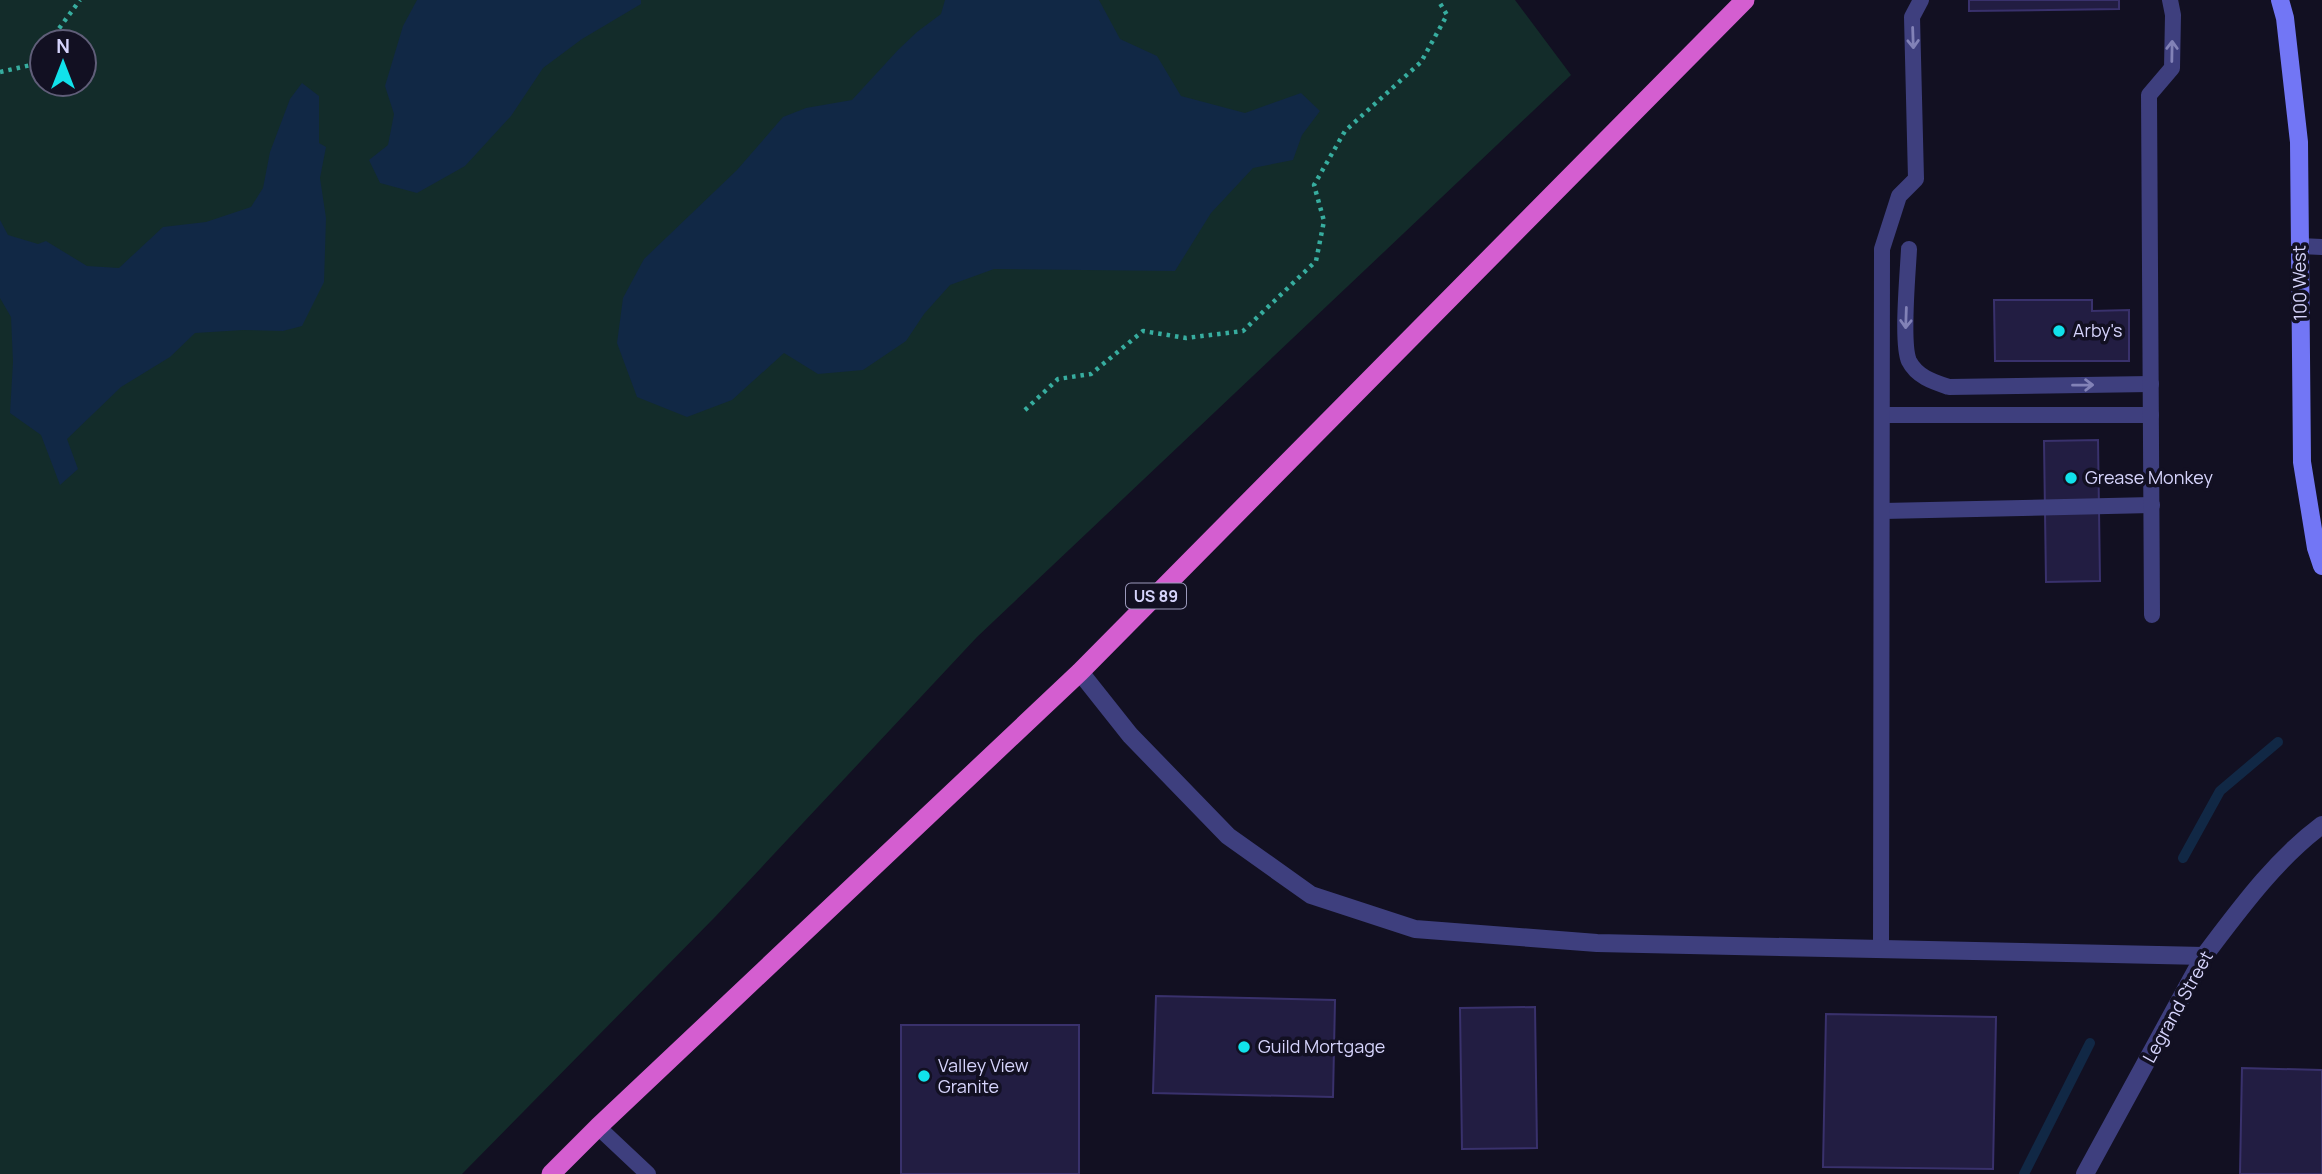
<svg xmlns="http://www.w3.org/2000/svg" width="2322" height="1174" viewBox="0 0 2322 1174" font-family="Manrope,sans-serif">
	<style>
		.green { fill: #132c2a; fill-rule: evenodd }
		.water { fill: #112845 }
		.lines { fill: none; stroke-linecap: round; stroke-linejoin: round }
		.stream { stroke: #112845; stroke-width: 10 }
		.building { fill: #221d42; stroke: #39316c; stroke-width: 2 }
		.path { stroke: #37ad9f; stroke-width: 4.5; stroke-dasharray: 3.5 5; stroke-linecap: butt }
		.service { stroke: #3e3f7e; stroke-width: 16 }
		.minor { stroke: #3e3f7e; stroke-width: 18 }
		.tertiary { stroke: #3e3f7e; stroke-width: 18 }
		.secondary { stroke: #7276f5; stroke-width: 18 }
		.trunk { stroke: #d45ed0; stroke-width: 19 }
		.oneway { stroke: #8282b7 }
		.poi-dot { fill: #11e2eb; stroke: #121022; stroke-width: 2.5 }
		.labels { text-anchor: middle; stroke-width: 7; stroke-linejoin: round; paint-order: stroke }
		.shield { fill: #121022; stroke: #9b99bb; stroke-width: 2 }
		.shield-label { font-size: 16px; font-weight: bold; fill: #d6d4fc }
		.street-label { font-size: 18px; fill: #d6d4fc; stroke: #121022 }
		.poi-label { font-size: 18px; fill: #d6d4fc; stroke: #121022; text-anchor: start }
	</style>
	<rect width="100%" height="100%" fill="#121022"/>
	<path class="green" d="M 0,0 L 1515,0 L 1571,75 L 977,637 L 715,917 L 462,1174 L 0,1174 ZM 42,42 L 84,42 L 84,84 L 42,84 Z"/>
	<g class="water">
		<polygon points="417,0 641,0 641,4 582,39 543,68 511,116 465,166 417,193 380,183 369,160 388,145 394,114 385,86 403,26"/>
		<polygon points="945,0 1099,0 1120,39 1157,56 1181,96 1245,113 1301,93 1320,111 1302,135 1293,160 1253,168 1211,213 1175,271 994,269 950,285 924,314 906,341 863,370 818,374 784,353 732,400 687,417 637,397 617,343 623,298 644,259 737,170 783,117 806,108 852,100 898,50 917,32 941,14"/>
		<polygon points="302,83 319,96 319,143 326,147 320,178 326,218 324,282 302,326 283,331 243,330 195,333 170,357 121,387 67,439 78,469 60,485 41,435 10,413 13,362 11,317 0,298 0,220 8,235 38,244 46,241 87,266 119,268 163,227 206,222 251,207 263,188 270,152 290,99"/>
	</g>
	<g class="lines">
		<g class="stream">
			<polyline points="2183,858 2220,791 2278,742"/>
			<polyline points="2024,1174 2090,1043"/>
		</g>
	</g>
	<g class="building">
		<polygon points="1969,0 2119,0 2119,9 1969,11"/>
		<polygon points="1994,300 2092,300 2092,311 2129,310 2129,361 1995,361"/>
		<polygon points="2098,440 2100,581 2046,582 2044,441"/>
		<polygon points="1156,996 1335,1000 1333,1097 1153,1093"/>
		<polygon points="1535,1007 1537,1148 1462,1149 1460,1008"/>
		<polygon points="1826,1014 1996,1017 1993,1169 1823,1167"/>
		<rect x="901" y="1025" width="178" height="149"/>
		<polygon points="2242,1068 2322,1070 2322,1174 2240,1174"/>
	</g>
	<g class="lines">
		<g class="path">
			<polyline points="49,42 80,0"/>
			<polyline points="0,72 31,65 42,51"/>
			<polyline points="1025,410 1058,379 1091,374 1143,331 1186,338 1243,331 1316,261 1324,221 1314,185 1345,131 1421,62 1447,15 1438,0"/>
		</g>
		<g class="service">
			<polyline points="2300,246 2322,247"/>
			<path d="M 1909,249 C 1908,272 1901,343 1909,361 C 1917,377 1934,382 1949,387 L 2151,384"/>
			<polyline points="1883,415 2151,415"/>
			<polyline points="1883,511 2152,505"/>
			<polyline points="2152,615 2149,95 2172,68 2173,15 2170,0"/>
			<polyline points="1881,948 1882,249 1899,196 1916,179 1912,17 1921,0"/>
			<polyline points="598,1127 648,1174"/>
		</g>
		<polyline class="minor" points="2085,1174 2204,956"/>
		<path class="tertiary" d="M 1080,672 L 1130,735 L 1228,836 L 1311,895 L 1415,929 L 1597,943 L 2204,956 C 2239,910 2275,860 2322,825"/>
		<polyline class="secondary" points="2280,0 2285,18 2299,142 2302,462 2316,548 2322,566"/>
		<polyline class="trunk" points="551,1174 598,1127 1080,672 1745,0"/>
	</g>
	<defs><path id="oneway-shaft" d="M-6 0H5M1.5-3L5.5 0L1.5 3" fill="none" stroke-width="1.6" stroke-linecap="round" stroke-linejoin="round" transform="scale(1.75)"/></defs>
	<g class="oneway">
		<use href="#oneway-shaft" transform="translate(1913 38) rotate(88)"/>
		<use href="#oneway-shaft" transform="translate(2172 51) rotate(-89)"/>
		<use href="#oneway-shaft" transform="translate(1906 318) rotate(92)"/>
		<use href="#oneway-shaft" transform="translate(2083 385) rotate(-1)"/>
	</g>
	<g class="poi-dot">
		<circle cx="2059" cy="331" r="7"/>
		<circle cx="2071" cy="478" r="7"/>
		<circle cx="1244" cy="1047" r="7"/>
		<circle cx="924" cy="1076" r="7"/>
	</g>
	<g class="labels">
		<rect class="shield" x="1126" y="583.5" width="60" height="25" rx="5"/>
		<g class="shield-label">
			<text x="1156" y="602">US 89</text>
		</g>
		<g class="street-label">
			<text transform="translate(2300 283) rotate(-91)" y="6">100 West</text>
			<text transform="translate(2178 1007) rotate(-61)" y="6">Legrand Street</text>
		</g>
		<g class="poi-label">
			<text x="2073" y="337">Arby's</text>
			<text x="2085" y="484">Grease Monkey</text>
			<text x="1258" y="1053">Guild Mortgage</text>
			<text x="938" y="1072">Valley View<tspan x="938" dy="21">Granite</tspan></text>
		</g>
	</g>
	<g transform="translate(63 63)"><circle r="33" fill="#121022" stroke="#605e79" stroke-width="2"/>
	<path d="M0-5L12 26L0 18L-12 26Z" fill="#11e2eb"/>
	<text y="-10" font-size="19" font-weight="bold" text-anchor="middle" fill="#d6d4fc">N</text>
	</g>
</svg>
